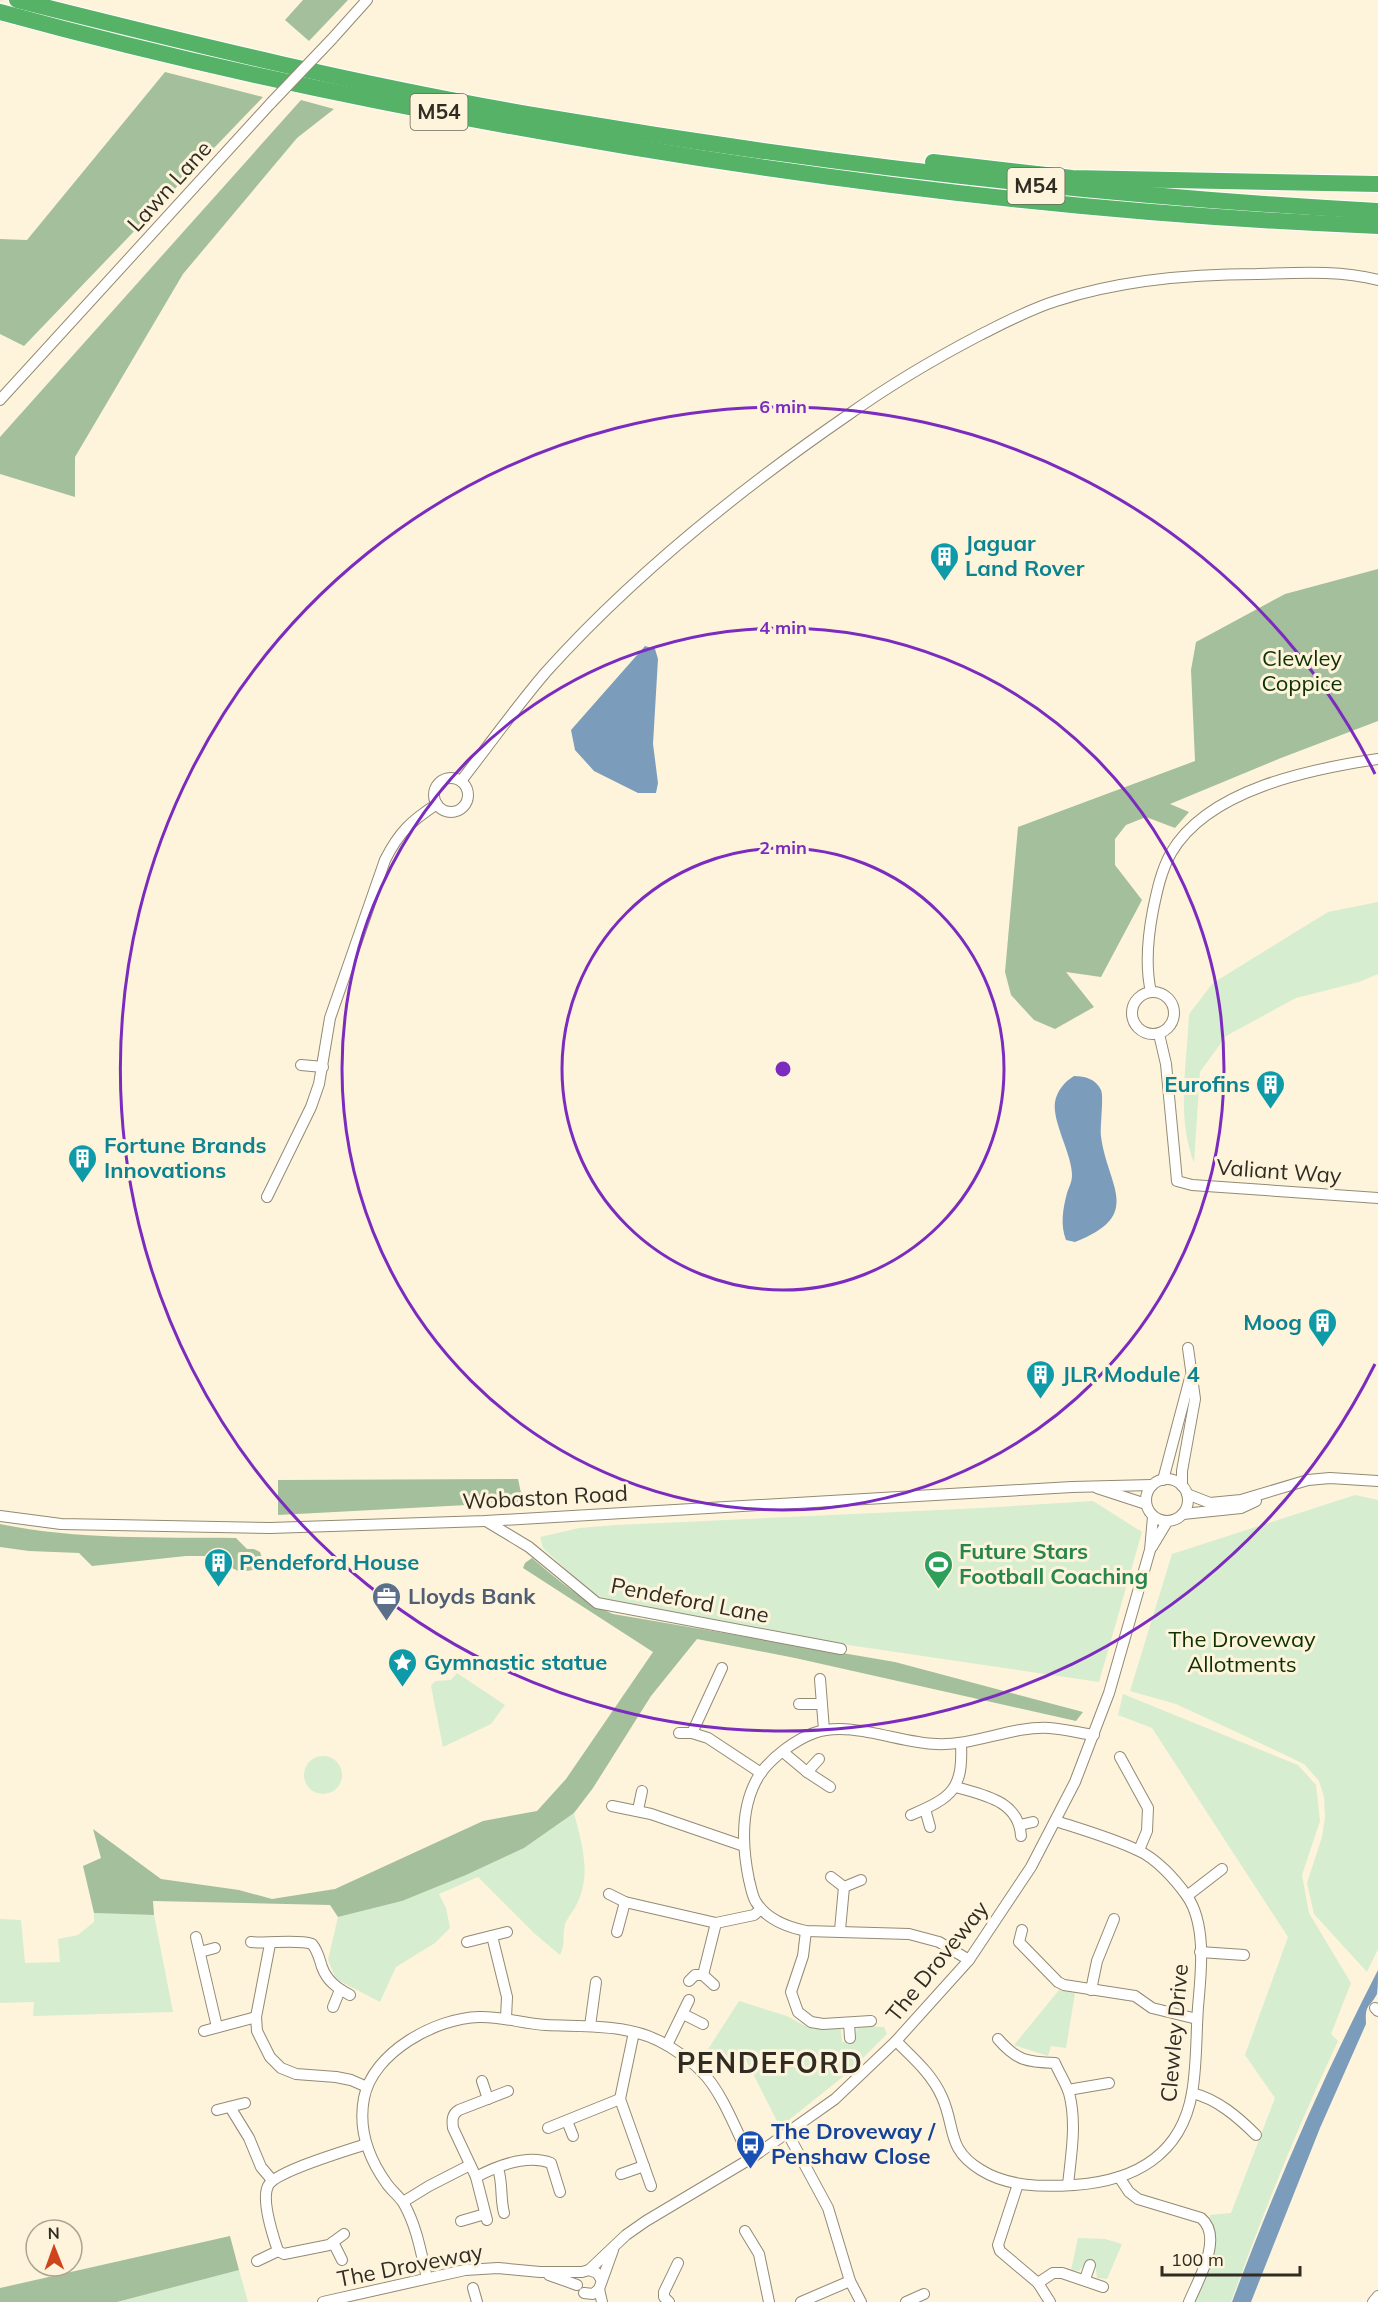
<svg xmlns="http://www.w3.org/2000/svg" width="1378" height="2302" viewBox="0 0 1378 2302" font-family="Mulish,sans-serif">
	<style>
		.green { fill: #d6edcf }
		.forest { fill: #a4bf9c }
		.water { fill: #7b9dbb }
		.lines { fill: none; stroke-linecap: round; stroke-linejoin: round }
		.minor-casing { stroke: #938a74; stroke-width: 12 }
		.highway-casing { stroke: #fff; stroke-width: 18 }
		.minor { stroke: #fff; stroke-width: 10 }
		.highway { stroke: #55b267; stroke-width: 16 }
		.minor-bridge-casing { stroke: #938a74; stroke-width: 12; stroke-linecap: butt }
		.minor-bridge { stroke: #fff; stroke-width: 10 }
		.ring { fill: none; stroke: #7b2cbf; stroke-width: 3 }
		.labels { text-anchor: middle; stroke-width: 6; stroke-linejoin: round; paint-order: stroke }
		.shield { fill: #fef4dc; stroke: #6e685a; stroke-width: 1.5 }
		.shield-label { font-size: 21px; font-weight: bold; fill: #302c23 }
		.street-label { font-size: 22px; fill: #302c23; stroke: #fef4dc }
		.culture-label { font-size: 22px; font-weight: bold; fill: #0d838f; stroke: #fef4dc; text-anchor: start }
		.park-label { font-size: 22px; fill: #0d3200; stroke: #fef4dc }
		.leisure-label { font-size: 22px; font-weight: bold; fill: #27864d; stroke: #fef4dc; text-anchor: start }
		.service-label { font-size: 22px; font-weight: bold; fill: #4e5e75; stroke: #fef4dc; text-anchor: start }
		.transit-label { font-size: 22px; font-weight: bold; fill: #164399; stroke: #fef4dc; text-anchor: start }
		.district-label { font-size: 28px; font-weight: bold; letter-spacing: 1.5px; fill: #302c23; stroke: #fef4dc }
		.centre { fill: #7b2cbf; stroke: #fef4dc; stroke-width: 3 }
		.ring-label { font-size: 18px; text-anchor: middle; font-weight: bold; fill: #7b2cbf; stroke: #fef4dc; stroke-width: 6; stroke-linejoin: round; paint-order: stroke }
	</style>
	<rect width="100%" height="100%" fill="#fef4dc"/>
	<g class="green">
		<path d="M 1378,902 L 1378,974 L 1359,982 L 1296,998 L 1226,1036 L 1200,1072 L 1194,1163 C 1176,1115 1187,1065 1189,1014 L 1213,983 L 1328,912 Z"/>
		<polygon points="1355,1495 1378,1500 1378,1949 1367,1972 1314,1914 1307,1883 1322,1837 1325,1817 1324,1797 1319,1781 1304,1764 1245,1736 1176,1704 1130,1691 1172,1554"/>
		<polygon points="1093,1501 1142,1532 1099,1682 848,1645 597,1598 543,1548 540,1537 579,1528 617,1525 982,1508"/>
		<polygon points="457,1673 505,1705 491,1724 443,1747 431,1686 435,1681 451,1680"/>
		<path d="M 1123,1694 L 1298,1765 L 1316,1785 L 1320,1821 L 1302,1875 L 1309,1913 L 1351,1983 L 1331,2034 L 1338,2041 C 1298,2126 1263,2213 1231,2302 L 1192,2302 L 1212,2255 L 1210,2215 L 1231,2213 L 1275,2098 L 1245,2055 L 1288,1937 L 1152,1728 L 1118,1715 Z"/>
		<circle cx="323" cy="1775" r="19"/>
		<path d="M 574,1813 C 581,1841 591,1871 579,1899 C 576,1908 569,1915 565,1924 C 562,1935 566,1943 560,1955 L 535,1934 L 478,1877 L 439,1894 L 446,1908 L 450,1928 L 435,1943 L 396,1967 L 380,2002 L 336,1979 L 328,1960 L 338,1917 L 402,1901 L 466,1875 L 524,1848 Z"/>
		<polygon points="94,1913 154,1915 173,2012 33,2016 34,2002 0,2003 0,1919 21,1920 25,1963 60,1962 58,1939 78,1935 94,1922"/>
		<polygon points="1059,1990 1075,1993 1066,2048 1051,2046 1048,2056 1014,2045"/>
		<polygon points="739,2001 787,2016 809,2028 841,2029 842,2042 855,2042 857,2026 884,2027 887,2034 849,2072 780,2127 744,2056 713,2074 701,2060"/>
		<polygon points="1078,2238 1105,2239 1122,2244 1107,2279 1097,2278 1096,2269 1092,2263 1087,2262 1079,2271 1071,2270"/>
		<polygon points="239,2270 248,2302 117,2302"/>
	</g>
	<g class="forest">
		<polygon points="303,0 348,0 309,41 285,20"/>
		<polygon points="165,72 263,97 24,346 0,334 0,239 27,240"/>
		<polygon points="301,100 334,109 297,138 183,274 75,457 75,497 0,474 0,437"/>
		<polygon points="1378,569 1378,721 1281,758 1170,804 1189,812 1175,828 1146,817 1126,825 1115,839 1115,865 1142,900 1101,977 1066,972 1094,1007 1055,1029 1034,1020 1011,995 1005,972 1018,827 1195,761 1191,670 1196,642 1285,594"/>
		<polygon points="518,1479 523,1502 278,1515 278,1480"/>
		<path d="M 0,1524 C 78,1540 157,1537 236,1538 L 247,1549 L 254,1549 L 260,1552 L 262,1558 L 253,1570 L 240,1572 L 209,1556 L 186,1556 L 92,1566 L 79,1553 L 29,1551 L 0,1547 Z"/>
		<path d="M 532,1558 C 558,1580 582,1601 613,1614 L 895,1662 L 1083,1712 L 1076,1721 L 795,1658 L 697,1639 L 651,1696 L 593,1788 L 574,1813 L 524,1848 L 466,1875 L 402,1901 L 338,1917 L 330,1905 L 153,1901 L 154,1915 L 94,1913 L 83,1866 L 101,1858 L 93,1829 L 161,1879 L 239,1890 L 272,1899 L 335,1889 L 483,1821 L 537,1811 L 566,1779 L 653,1652 L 523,1568 L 525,1563 Z"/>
		<polygon points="230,2236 239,2270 117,2302 0,2302 0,2288"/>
	</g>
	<g class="water">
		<polygon points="645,646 655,649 658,659 653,744 658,783 656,793 638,793 594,771 575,750 571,730"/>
		<path d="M 1074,1076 C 1085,1076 1096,1079 1101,1090 C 1104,1096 1100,1126 1101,1136 C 1107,1186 1145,1215 1075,1242 L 1066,1240 C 1060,1225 1063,1208 1067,1193 C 1069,1187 1072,1182 1072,1175 C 1072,1154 1052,1122 1055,1102 C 1057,1091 1064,1082 1074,1076 Z"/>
		<path d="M 1378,1970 C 1378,1977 1378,1987 1377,1994 C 1369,2009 1365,2003 1366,2024 L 1320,2128 L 1251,2302 L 1232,2302 C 1275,2187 1322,2079 1378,1970 Z"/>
	</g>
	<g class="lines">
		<defs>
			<g id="minor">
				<polyline points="332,39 367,0"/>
				<polyline points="0,400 271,103"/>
				<circle cx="451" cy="795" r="17"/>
				<path d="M 461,781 C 489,745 516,707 546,672 C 635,573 739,490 848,415 C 890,385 934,359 980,335 C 1004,323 1030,309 1056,301 C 1120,280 1189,274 1257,274 C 1297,273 1339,270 1378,280"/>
				<path d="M 1151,992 C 1145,966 1148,936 1153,910 C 1157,891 1161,871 1171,853 C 1208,789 1311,769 1378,759"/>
				<circle cx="1153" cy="1013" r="21"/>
				<polyline points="1159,1034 1166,1064 1177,1181 1192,1185 1378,1198"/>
				<polyline points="301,1065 323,1067"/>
				<path d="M 267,1197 L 311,1107 L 319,1084 L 330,1018 L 385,860 C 399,832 411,821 437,804"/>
				<circle cx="1167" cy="1500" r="21"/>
				<polyline points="1163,1480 1190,1378"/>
				<polyline points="1182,1486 1182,1471 1195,1399 1188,1348"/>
				<polyline points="1097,1488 1146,1504"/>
				<polyline points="1187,1494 1210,1503 1241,1500 1308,1480 1330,1478 1378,1481"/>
				<polyline points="1183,1514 1241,1508 1256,1501"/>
				<polyline points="0,1516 61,1524 270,1528 485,1521 1072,1487 1152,1485"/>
				<polyline points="486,1521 529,1547 597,1603 841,1649"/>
				<polyline points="1152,1547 1167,1522"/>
				<polyline points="722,1668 692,1733 708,1738 761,1773"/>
				<polyline points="820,1679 824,1730"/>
				<polyline points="799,1704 821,1704"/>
				<polyline points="679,1733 692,1733"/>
				<polyline points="783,1752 807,1772 830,1787"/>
				<polyline points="1120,1757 1148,1808 1147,1831 1139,1850"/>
				<polyline points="807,1772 819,1759"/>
				<path d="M 956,1787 C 984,1795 1019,1801 1021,1836"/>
				<polyline points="612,1806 651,1814 744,1846"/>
				<polyline points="925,1809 930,1827"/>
				<polyline points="638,1810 642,1791"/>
				<path d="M 911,1815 C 953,1797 963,1789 961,1743"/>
				<polyline points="1020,1825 1033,1822"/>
				<polyline points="831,1877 844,1887 861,1880"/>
				<polyline points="609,1894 625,1902 716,1923 754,1915 761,1909"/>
				<polyline points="1187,1896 1222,1869"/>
				<polyline points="840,1930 844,1887"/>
				<polyline points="1022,1930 1019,1942 1058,1982 1064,1985 1135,1996 1152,2008 1197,2019"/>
				<polyline points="806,1931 803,1956 791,1992 798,2012 811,2022 823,2024 871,2021"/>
				<polyline points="617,1932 625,1902"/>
				<polyline points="492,1936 507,1997 506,2018"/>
				<polyline points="196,1937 217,2027"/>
				<path d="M 251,1942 C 270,1944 296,1939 312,1944 C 318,1951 319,1958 322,1967 C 327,1981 337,1988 350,1995"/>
				<polyline points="467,1942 507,1932"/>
				<polyline points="270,1944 256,2017 257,2031 270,2057 281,2068 296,2074 336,2077 351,2080 367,2087"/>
				<polyline points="200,1952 215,1948"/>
				<polyline points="1200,1952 1244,1955"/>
				<path d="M 969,1960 L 939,1942 L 909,1934 L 806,1931 C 787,1927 767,1920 756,1902 C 752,1896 751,1887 749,1880 C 742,1846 740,1805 760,1774 C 772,1757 795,1740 814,1733 C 850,1720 899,1743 936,1744 C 974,1746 1011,1726 1049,1728 C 1064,1729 1080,1733 1094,1735"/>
				<polyline points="703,1975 716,1923"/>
				<polyline points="689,1981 695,1975 703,1975 714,1985"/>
				<polyline points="1091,1990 1097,1961 1114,1919"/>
				<polyline points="333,2007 340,1990"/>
				<polyline points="1375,2008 1378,2011"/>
				<polyline points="683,2014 703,2024"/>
				<polyline points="849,2023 850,2038"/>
				<polyline points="590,2026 596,1982"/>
				<polyline points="204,2031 256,2017"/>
				<polyline points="634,2032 620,2099 651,2186"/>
				<path d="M 998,2039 C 1017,2061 1027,2062 1055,2063 C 1059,2073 1066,2083 1069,2093 C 1077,2123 1071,2155 1068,2185"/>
				<path d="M 896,2041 C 913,2058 932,2074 942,2097 C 956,2128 946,2149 981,2170 C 1008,2187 1043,2187 1074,2185 C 1133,2181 1181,2156 1192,2093 C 1197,2065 1196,2035 1198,2007 C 1201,1973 1207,1925 1187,1896 C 1175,1879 1156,1858 1137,1850 C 1112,1838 1083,1830 1056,1821"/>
				<polyline points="667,2045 689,2000"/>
				<polyline points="482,2081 488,2099"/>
				<polyline points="1068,2090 1109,2083"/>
				<path d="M 1192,2093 C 1217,2099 1238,2117 1256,2135"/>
				<polyline points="230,2107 249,2138 261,2167 272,2180"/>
				<polyline points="217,2110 245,2103"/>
				<polyline points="567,2121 573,2136"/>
				<polyline points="548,2128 620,2099"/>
				<polyline points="788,2134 828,2208 850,2281 861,2302"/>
				<path d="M 498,2169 C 503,2183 500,2198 504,2213"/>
				<polyline points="621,2174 644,2166"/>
				<path d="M 476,2177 C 497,2166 528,2154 551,2163 L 560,2192"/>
				<path d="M 1119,2177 L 1129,2192 L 1138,2199 L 1201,2218 C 1224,2237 1198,2280 1189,2302"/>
				<polyline points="1018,2184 998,2245 1000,2251 1038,2283 1050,2302"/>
				<polyline points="403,2202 429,2186 470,2165"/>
				<path d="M 487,2220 L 476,2177 L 453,2128 C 452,2120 452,2114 459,2110 L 508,2091"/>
				<polyline points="461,2221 485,2214"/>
				<polyline points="745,2231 759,2254 769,2302"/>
				<path d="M 344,2234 L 329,2245 L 284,2254 L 278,2251 C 273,2236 261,2200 268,2186 C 275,2171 347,2151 366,2144"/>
				<polyline points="333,2242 342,2260"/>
				<polyline points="257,2261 278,2251"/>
				<polyline points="589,2270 626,2235 646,2221 750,2159 835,2099 896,2041 969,1960 1031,1867 1075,1782 1109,1693 1150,1550 1153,1517"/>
				<polyline points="549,2275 577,2285"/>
				<path d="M 427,2278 C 421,2253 417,2227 404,2204 C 400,2197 392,2191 387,2184 C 369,2159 358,2129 364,2098 C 373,2052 436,2018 479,2017 C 502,2016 523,2024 546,2025 C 588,2027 633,2023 670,2047 C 681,2054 693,2062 702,2072 C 721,2090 738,2134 750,2159"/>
				<polyline points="1085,2279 1090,2265"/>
				<polyline points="1038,2283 1053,2273 1062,2273 1103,2287"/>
				<polyline points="473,2288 477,2302"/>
				<polyline points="599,2289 602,2302"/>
				<polyline points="584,2293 593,2294 599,2289 613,2250"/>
				<polyline points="323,2302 465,2270 498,2268 540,2272 582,2272 589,2270 597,2273 601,2279"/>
				<polyline points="669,2302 664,2297 664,2292 678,2263"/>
				<polyline points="801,2302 850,2281"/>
				<polyline points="906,2302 924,2294"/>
				<polyline points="1373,2302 1378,2296"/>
			</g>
			<g id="highway">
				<path d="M 17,0 C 192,44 367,87 545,117 C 821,164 1099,196 1378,211"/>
				<path d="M 0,12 C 207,69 419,112 631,147 C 879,188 1127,216 1378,226"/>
				<polyline points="933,162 1072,178 1378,184"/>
			</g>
		</defs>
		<use href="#minor" class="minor-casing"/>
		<use href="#highway" class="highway-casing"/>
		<use href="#minor" class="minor"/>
		<use href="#highway" class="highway"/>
		<defs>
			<polyline id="minor-bridge" points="271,103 332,39"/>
		</defs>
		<use href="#minor-bridge" class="minor-bridge-casing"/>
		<use href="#minor-bridge" class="minor-bridge"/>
	</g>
	<g class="ring">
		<circle cx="783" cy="1069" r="221"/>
		<circle cx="783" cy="1069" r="441"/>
		<path d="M1375 1364A662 662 0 1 1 1375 774"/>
	</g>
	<defs>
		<symbol id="building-pin" viewBox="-11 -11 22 30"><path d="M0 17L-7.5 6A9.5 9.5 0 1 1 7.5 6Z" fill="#0f9aa8" stroke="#fef4dc"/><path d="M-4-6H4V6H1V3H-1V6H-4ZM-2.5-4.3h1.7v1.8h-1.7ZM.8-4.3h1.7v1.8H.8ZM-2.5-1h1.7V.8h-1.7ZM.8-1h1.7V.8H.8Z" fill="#fff"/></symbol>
		<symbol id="stadium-pin" viewBox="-11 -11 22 30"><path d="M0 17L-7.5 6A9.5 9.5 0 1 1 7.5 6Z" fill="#2e9e5b" stroke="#fef4dc"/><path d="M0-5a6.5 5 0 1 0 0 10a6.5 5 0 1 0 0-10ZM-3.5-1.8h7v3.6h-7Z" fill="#fff"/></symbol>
		<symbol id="office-pin" viewBox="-11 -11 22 30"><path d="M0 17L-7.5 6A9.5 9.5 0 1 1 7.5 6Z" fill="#5c6f8a" stroke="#fef4dc"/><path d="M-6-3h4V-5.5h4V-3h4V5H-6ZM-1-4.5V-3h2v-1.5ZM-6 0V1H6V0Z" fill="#fff"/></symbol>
		<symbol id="sight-pin" viewBox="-11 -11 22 30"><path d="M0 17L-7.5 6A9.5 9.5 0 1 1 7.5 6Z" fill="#0f9aa8" stroke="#fef4dc"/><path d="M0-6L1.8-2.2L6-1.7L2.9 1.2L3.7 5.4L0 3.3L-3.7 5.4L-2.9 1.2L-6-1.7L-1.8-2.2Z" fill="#fff"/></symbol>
		<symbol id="bus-pin" viewBox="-11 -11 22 30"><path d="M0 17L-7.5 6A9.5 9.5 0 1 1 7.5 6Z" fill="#1a4fb4" stroke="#fef4dc"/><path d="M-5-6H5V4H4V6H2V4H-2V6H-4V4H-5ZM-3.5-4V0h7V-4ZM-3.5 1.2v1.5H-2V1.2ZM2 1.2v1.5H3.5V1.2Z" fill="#fff"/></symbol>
	</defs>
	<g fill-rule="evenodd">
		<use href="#building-pin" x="928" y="540" width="33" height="45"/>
		<use href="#building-pin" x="1254" y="1068" width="33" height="45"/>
		<use href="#building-pin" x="66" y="1142" width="33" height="45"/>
		<use href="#building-pin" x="1306" y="1306" width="33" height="45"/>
		<use href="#building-pin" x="1024" y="1358" width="33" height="45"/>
		<use href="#building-pin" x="202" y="1546" width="33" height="45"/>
		<use href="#stadium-pin" x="922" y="1548" width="33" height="45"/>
		<use href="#office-pin" x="370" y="1580" width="33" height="45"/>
		<use href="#sight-pin" x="386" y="1646" width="33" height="45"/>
		<use href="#bus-pin" x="734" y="2128" width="33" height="45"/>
	</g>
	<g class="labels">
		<g class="shield">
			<rect x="410.5" y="94" width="57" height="36" rx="4.5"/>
			<rect x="1007.5" y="168" width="57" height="36" rx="4.5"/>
		</g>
		<g class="shield-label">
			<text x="439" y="119">M54</text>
			<text x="1036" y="193">M54</text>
		</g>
		<g class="street-label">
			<text transform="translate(169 186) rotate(-48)" y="8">Lawn Lane</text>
			<text transform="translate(1279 1171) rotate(4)" y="8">Valiant Way</text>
			<text transform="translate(545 1497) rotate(-3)" y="8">Wobaston Road</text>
			<text transform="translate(690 1600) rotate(11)" y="8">Pendeford Lane</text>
			<text transform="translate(937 1961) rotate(-51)" y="8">The Droveway</text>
			<text transform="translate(1174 2033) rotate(-85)" y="8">Clewley Drive</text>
			<text transform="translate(410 2265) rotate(-11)" y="8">The Droveway</text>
		</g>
		<g class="culture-label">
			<text x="965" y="551">Jaguar<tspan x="965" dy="25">Land Rover</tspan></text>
			<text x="1250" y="1092" text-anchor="end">Eurofins</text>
			<text x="104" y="1153">Fortune Brands<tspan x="104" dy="25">Innovations</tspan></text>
			<text x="1302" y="1330" text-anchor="end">Moog</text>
			<text x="1062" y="1382">JLR Module 4</text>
			<text x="239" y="1570">Pendeford House</text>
			<text x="424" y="1670">Gymnastic statue</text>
		</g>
		<g class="park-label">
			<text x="1302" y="666">Clewley<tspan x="1302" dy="25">Coppice</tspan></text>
			<text x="1242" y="1647">The Droveway<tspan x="1242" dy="25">Allotments</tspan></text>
		</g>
		<g class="leisure-label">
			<text x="959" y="1559">Future Stars<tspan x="959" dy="25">Football Coaching</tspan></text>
		</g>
		<g class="service-label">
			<text x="408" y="1604">Lloyds Bank</text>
		</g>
		<g class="transit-label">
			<text x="771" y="2139">The Droveway /<tspan x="771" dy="25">Penshaw Close</tspan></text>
		</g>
		<g class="district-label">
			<text x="770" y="2073">PENDEFORD</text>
		</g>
	</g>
	<circle cx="783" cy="1069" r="9" class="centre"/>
	<g class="ring-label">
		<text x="783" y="413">6 min</text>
		<text x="783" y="634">4 min</text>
		<text x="783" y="854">2 min</text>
	</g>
	<g transform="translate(54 2248) rotate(359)"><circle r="28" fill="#fef4dc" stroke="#aca492" stroke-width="1.5"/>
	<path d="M0-4.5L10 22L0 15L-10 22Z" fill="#ce451b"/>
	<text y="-9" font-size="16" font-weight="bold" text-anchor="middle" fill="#302c23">N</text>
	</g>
	<path d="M1162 2266v9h138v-9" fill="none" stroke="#302c23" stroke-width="3"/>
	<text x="1171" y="2266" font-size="18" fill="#302c23" stroke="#fef4dc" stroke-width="4.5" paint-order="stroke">100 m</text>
</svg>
